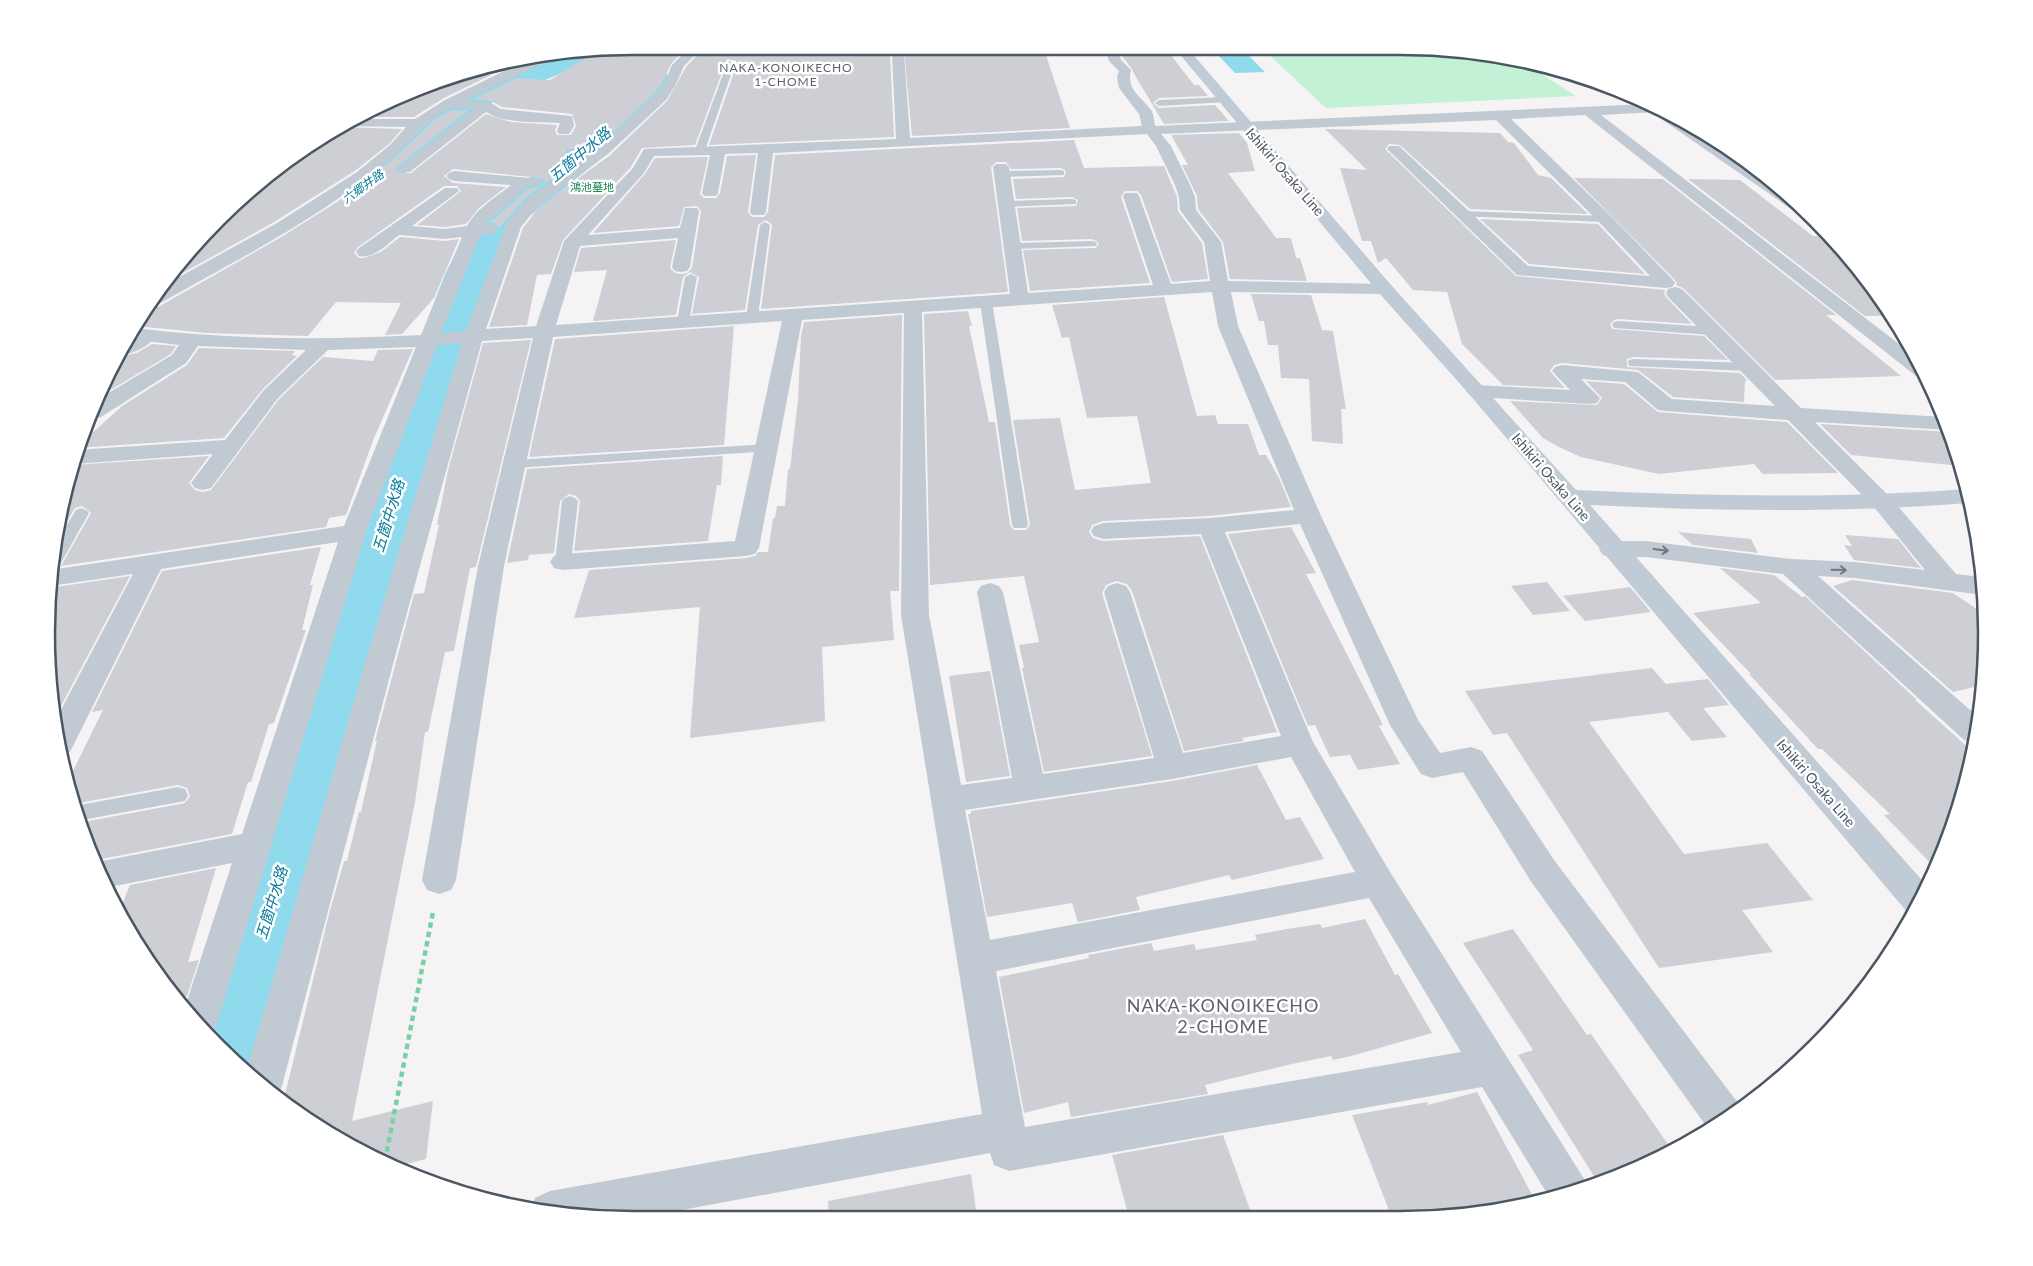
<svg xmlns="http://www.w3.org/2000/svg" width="2033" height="1266" viewBox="0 0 2033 1266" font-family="Lato,'Noto Sans JP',sans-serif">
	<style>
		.green { fill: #c3f1d5 }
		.water { fill: #90daee }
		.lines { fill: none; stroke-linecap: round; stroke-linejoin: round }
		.river { fill: #90daee; fill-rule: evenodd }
		.building { fill: #cdcfd5 }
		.path { stroke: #7ad0a6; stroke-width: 4.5; stroke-dasharray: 5.5 4; stroke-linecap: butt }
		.lane { fill: #c1cad2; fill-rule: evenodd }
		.street { fill: #c1cad2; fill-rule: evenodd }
		.secondary { fill: #c1cbd6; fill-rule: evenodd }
		.oneway { stroke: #6e7983 }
		.labels { text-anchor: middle; stroke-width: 5; stroke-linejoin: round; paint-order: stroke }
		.far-park-label { font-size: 11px; fill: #17864f; stroke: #fff }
		.far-neighbourhood-label { font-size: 12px; letter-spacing: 1px; fill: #5f6368; stroke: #fff }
		.far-water-label { font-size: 12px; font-style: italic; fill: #0c7c9b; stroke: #fff }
		.street-label { font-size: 14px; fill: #4a5661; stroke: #fff }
		.water-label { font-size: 15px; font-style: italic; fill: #0c7c9b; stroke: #fff }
		.near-neighbourhood-label { font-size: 18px; letter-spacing: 1px; fill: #5f6368; stroke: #fff }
		.rim { fill: none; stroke: #4a5661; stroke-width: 2.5 }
	</style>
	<rect width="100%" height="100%" fill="#f5f3f3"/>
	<polygon class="green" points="1265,51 1476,51 1527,65 1576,96 1326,108"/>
	<polygon class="water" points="1246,53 1265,72 1235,73 1217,54"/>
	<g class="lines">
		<g class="river">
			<polygon points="560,51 597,51 593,57 573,68 487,105 402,176 389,179 376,176 371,168 376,160 465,91"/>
			<polygon points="655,71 666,73 671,80 656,105 598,161 510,232 497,254 483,291 460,364 275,1055 261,1086 218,1048 192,1016 410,364 446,272 464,238 480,215 572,145 632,92 644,73"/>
		</g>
	</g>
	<g class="building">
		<polygon points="596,51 683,51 671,64 661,85 655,93 597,147 563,150 565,157 582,157 529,195 529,194 499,228 495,223 489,223 529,188 541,186 545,182 541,178 453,169 444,176 453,183 506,187 480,207 466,224 445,227 417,225 461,191 457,186 444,186 358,247 354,253 359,258 364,258 381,252 400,237 445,241 459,239 434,298 402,334 385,335 401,303 336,302 308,336 206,333 136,326 145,307 158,307 278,239 337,202 392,160 435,119 452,110 469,110 399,165 395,169 399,173 411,173 486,114 511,122 557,125 555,130 557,135 571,135 576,126 572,114 502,107 491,101 473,99 517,78 550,80"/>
		<polygon points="701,51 892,51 890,54 894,137 709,145 737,64 736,61 727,59 695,145 642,148 631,167 563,240 551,274 537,275 527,325 489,327 523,228 540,206 609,156 667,101 686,67"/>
		<polygon points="904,51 928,51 929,55 1045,52 1070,128 912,136"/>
		<polygon points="1170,54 1194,85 1199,85 1208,96 1159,98 1154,102 1154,104 1159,108 1215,105 1229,121 1164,124 1133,72 1132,69 1122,56"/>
		<polygon points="463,73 491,75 444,98 414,117 357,117 373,107 445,77"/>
		<polygon points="341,127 402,129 389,144 356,170 276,221 165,283 218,218 276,167"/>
		<polygon points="1325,129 1500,133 1508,142 1514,143 1538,175 1551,178 1588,214 1470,209 1400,145 1389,144 1385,149 1516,276 1665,290 1664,294 1667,298 1692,324 1618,319 1614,320 1610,324 1612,329 1704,336 1728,360 1634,357 1627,359 1627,367 1740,373 1747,380 1745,381 1744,402 1673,397 1638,370 1562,363 1554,365 1550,371 1565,388 1503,385 1462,344 1447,292 1413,290 1386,258 1378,263 1371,241 1362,241 1340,168 1367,170"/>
		<polygon points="1239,133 1247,143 1255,171 1228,173 1276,238 1291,238 1296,258 1300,258 1307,281 1230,279 1223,242 1198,209 1197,196 1182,165 1188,165 1171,135"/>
		<polygon points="1074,140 1084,168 1164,166 1177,197 1178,211 1202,243 1208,279 1172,282 1141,195 1137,191 1125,191 1121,197 1150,283 1030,291 1023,250 1096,248 1099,243 1092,239 1022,241 1017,208 1076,206 1078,200 1072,197 1016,199 1013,179 1064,177 1066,171 1061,168 1011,169 1006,162 996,162 991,167 1008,292 761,309 772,225 766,220 758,225 745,310 692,314 699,277 690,272 683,277 676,315 593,321 607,270 574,272 581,248 676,240 670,268 675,273 681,274 687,273 692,268 701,211 697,206 684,207 679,226 593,233 645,174 655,158 708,157 700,194 704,198 716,198 720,193 727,156 756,155 748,212 752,217 764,217 768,212 775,155"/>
		<polygon points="1574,178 1663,179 1836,315 1826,315 1901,376 1775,380 1683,288 1676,285 1677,283 1673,278"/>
		<polygon points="1688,179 1740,180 1813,236 1818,236 1871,287 1891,316 1865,316"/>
		<polygon points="1480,219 1598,224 1645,274 1529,264"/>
		<polygon points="1251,294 1311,295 1322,330 1333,331 1346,409 1341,409 1343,444 1312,441 1309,379 1281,378 1278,345 1268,345 1264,321 1259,321"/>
		<polygon points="1164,297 1197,416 1215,415 1218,424 1248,424 1259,455 1266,455 1279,478 1291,507 1210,516 1103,521 1092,525 1089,532 1093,538 1103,541 1200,536 1277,732 1242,738 1244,741 1184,751 1132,591 1127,584 1116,581 1106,585 1102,593 1152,756 1044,772 1022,668 1024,667 1019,645 1039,642 1024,576 930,585 924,314 968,311 972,326 969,326 989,422 995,422 1010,525 1014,530 1026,530 1030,525 1013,420 1060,418 1075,490 1151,483 1137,416 1087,418 1069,337 1062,338 1052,305"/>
		<polygon points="902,315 899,591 890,591 894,640 822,647 825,721 690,738 700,607 574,618 589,570 746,558 755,556 758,552 768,552 773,518 775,518 777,506 785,506 788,469 790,469 798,400 801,336 804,322"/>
		<polygon points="734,326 724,445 529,457 555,339"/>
		<polygon points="531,340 476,567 470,568 454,651 445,652 428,732 425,732 415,802 352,1121 433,1101 426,1159 394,1167 283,1103 329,914 344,861 347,861 359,812 361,812 377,740 375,741 414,594 424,593 439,525 437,525 448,470 483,343"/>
		<polygon points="152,344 176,346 171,354 102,395 121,356 137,353"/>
		<polygon points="199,348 295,351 292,355 297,356 263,389 224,438 76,448 122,406 187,365"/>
		<polygon points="413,349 374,438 346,515 329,518 326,527 61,566 91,513 82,506 75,508 55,542 73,465 209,456 189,483 195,490 203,492 211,490 279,399 323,357 373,361 378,350"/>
		<polygon points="1586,381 1624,384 1658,412 1787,422 1838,473 1763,474 1754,464 1659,474 1581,457 1559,447 1543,438 1510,401 1597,405 1602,398"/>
		<polygon points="1820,424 1950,432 1956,444 1961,466 1851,455"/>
		<polygon points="723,456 721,485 717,485 708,541 574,551 580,501 576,496 569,494 560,501 554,553 529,555 528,560 507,563 527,469"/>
		<polygon points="1291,527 1316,573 1306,574 1383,725 1379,726 1400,764 1358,770 1350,755 1330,757 1315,725 1308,726 1228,534"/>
		<polygon points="1678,532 1751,539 1758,553 1693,545"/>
		<polygon points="1845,535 1898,539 1921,568 1854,560 1844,545 1852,546"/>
		<polygon points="321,547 310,585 313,585 302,630 306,630 274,723 269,724 251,782 248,782 232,834 96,860 78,823 185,803 190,796 187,788 178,785 73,804 68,781 103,710 92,712 162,571"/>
		<polygon points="1720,568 1774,575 1802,597 1805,596 1917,700 1915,700 1972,751 1967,785 1935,868 1884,815 1890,814 1822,749 1818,749 1749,674 1751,674 1693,613 1761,603"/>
		<polygon points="130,576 54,719 53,719 46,633 49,588"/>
		<polygon points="1852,580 1953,593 1984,614 1985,671 1983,685 1953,692 1833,586"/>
		<polygon points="1547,582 1570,611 1533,615 1511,586"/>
		<polygon points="1630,587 1651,612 1585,621 1563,596"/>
		<polygon points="1652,668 1666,684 1708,679 1729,705 1703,708 1727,737 1692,741 1668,712 1589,722 1684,854 1767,843 1813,900 1742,910 1773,952 1659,968 1507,733 1493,735 1465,691"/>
		<polygon points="990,671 1010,776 966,782 949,676"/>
		<polygon points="1257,765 1286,820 1300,817 1324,859 1232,880 1229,875 1136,897 1140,910 1078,922 1072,903 987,917 968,814 971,814 971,811 1172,781"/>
		<polygon points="216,868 188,962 199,960 187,996 177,998 145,959 120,909 130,885"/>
		<polygon points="1365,919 1395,975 1398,974 1432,1033 1351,1056 1333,1060 1331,1056 1292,1064 1205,1085 1208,1094 1071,1117 1068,1102 1024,1113 999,977 1089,958 1088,955 1151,943 1154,951 1194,944 1196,950 1257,940 1255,935 1287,929 1320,924 1322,928"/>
		<polygon points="1513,929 1587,1035 1591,1034 1672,1150 1597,1181 1518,1055 1533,1050 1463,943"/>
		<polygon points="1477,1092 1536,1202 1439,1218 1392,1218 1352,1115 1427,1102 1428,1105"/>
		<polygon points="1223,1135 1253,1218 1129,1217 1112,1155"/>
		<polygon points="971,1174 977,1217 829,1216 828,1201"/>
	</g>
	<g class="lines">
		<polyline class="path" points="385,1161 433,912"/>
		<g class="lane">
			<polygon points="728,61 735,63 705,150 700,153 697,152 695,150"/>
			<polygon points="1224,97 1227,98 1227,102 1159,106 1155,103 1159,100"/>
			<polygon points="568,150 600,150 605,153 600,156 565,155 565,151"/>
			<polygon points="1061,170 1064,171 1064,175 1002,177 997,174 1002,171"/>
			<polygon points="1072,199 1076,200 1076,204 1006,207 1001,204 1006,201"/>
			<polygon points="1461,211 1605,216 1610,219 1605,222 1457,216 1456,214 1457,212"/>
			<polygon points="765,222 770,225 758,317 752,321 746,317 760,225"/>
			<polygon points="1092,241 1096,242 1097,244 1096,246 1013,249 1008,246 1013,243"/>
			<polygon points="691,274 697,277 689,322 683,326 677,322 685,277"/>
			<polygon points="986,298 992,302 1028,525 1026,528 1014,528 1012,525 980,302"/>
			<polygon points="1618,321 1712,327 1718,331 1712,335 1614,328 1612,325 1614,322"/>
			<polygon points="1634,359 1748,363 1754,367 1748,371 1629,366 1628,363 1629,360"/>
			<polygon points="766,444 771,445 773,448 771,451 514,468 509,467 507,464 509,461 514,460"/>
			<polygon points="570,496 575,498 578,501 571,562 569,566 563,567 557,566 555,562 562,501 565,498"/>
			<polygon points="81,508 86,510 89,513 57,570 50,571 53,548 76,510"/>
			<polygon points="178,787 185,789 188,795 185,801 77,821 74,806"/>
		</g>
		<g class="street">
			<path d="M 556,51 L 569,51 L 466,100 L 491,103 L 501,109 L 572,116 L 574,126 L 569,134 L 559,134 L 557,131 L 560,123 C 539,122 504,124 486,112 L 410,172 L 400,172 L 397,169 L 400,166 L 474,109 C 467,108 457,106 451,108 C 426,118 411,142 391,159 C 320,218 237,260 157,305 L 146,306 L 161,287 L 277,223 L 357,172 L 390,145 L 406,127 L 343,126 L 354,119 L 415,119 L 445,100 L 502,72 Z"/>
			<path d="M 686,51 L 699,51 L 684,66 L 675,86 L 666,100 L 608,154 L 539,205 L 521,227 L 486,329 L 536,326 L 564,241 L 633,168 L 644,149 L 896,139 L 892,54 L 894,51 L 902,51 L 904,54 L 910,138 L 1142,126 L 1139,114 L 1119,88 L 1117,77 L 1119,71 L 1109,61 L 1106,51 L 1118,51 L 1121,60 L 1131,70 C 1126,90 1141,96 1151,110 C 1154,114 1154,121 1155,126 L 1648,104 L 1717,144 L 1773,182 L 1804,212 L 1794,211 L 1657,116 L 1656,112 L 1601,115 L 1916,357 L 1925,378 L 1916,376 L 1585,115 L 1511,119 L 1611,216 L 1672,279 L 1675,283 L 1672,287 L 1666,288 L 1517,275 L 1387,149 L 1389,146 L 1399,146 L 1528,266 L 1650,276 L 1599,222 L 1496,120 L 1161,134 L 1171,146 L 1190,185 L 1195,197 L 1196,210 L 1221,242 L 1228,281 L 1385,284 L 1391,285 L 1394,289 L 1391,293 L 1385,294 L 1231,292 L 1238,326 L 1321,516 L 1418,720 L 1440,753 L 1471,747 L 1482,751 L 1554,860 L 1741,1107 L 1709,1130 L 1530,880 L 1463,772 L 1432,778 L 1421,774 L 1390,725 L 1300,524 L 1225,532 L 1313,742 L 1390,872 L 1588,1185 L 1551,1200 L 1482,1087 L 1009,1171 L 994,1165 L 990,1153 L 655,1215 L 557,1215 L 531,1208 L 535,1198 L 550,1191 L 982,1114 L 901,615 L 904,313 L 802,320 L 759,548 L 755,554 L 746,556 L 563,570 L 554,568 L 550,562 L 554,556 L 563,554 L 735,541 L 782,321 L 553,337 L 504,566 L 456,880 L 451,890 L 439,894 L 427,890 L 422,880 L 478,566 L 533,338 L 482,341 L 396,653 L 282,1086 L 276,1099 L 246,1072 L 368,653 L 462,343 L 437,345 L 366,532 L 217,1024 L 209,1037 L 185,1007 L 232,863 L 110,887 L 97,862 L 242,834 L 338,542 L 161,569 L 74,744 L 70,752 L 62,755 L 54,723 L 133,574 L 50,586 L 50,570 L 344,526 L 416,347 L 328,350 L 278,398 L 211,488 L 203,490 L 195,488 L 191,483 L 213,454 L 74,464 L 76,450 L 225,440 L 264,390 L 306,350 L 198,346 L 186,363 L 101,417 L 91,418 L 100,398 L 172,355 L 179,345 L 129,339 L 135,328 C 229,340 326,340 421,335 L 462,237 L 445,239 L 399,235 C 388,244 374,259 359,256 L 356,252 L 359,248 L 445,188 L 457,188 L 459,191 L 412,226 L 445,229 L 467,226 C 476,209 496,197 511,185 L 454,181 L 449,179 L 446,176 L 449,173 L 454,171 L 540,179 L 543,182 L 540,185 L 528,186 L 485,224 L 495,225 L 497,229 L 495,233 L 480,235 L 441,333 L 466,331 L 507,222 L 527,199 L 598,148 L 656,94 L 663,86 L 672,65 ZM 1147,134 L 1156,146 L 1175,185 L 1179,197 L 1180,210 L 1204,242 L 1210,281 L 1171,284 L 1139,196 L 1137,193 L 1125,193 L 1123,196 L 1153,285 L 1028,293 L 1009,167 L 1006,164 L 996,164 L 993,167 L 1010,294 L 556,325 L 580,246 L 678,238 L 672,267 L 675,271 L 681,272 L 687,271 L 690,267 L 699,211 L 697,208 L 685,208 L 680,228 L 588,235 L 644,173 L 654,156 L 710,155 L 702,193 L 704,196 L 716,196 L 718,193 L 725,154 L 758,153 L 750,212 L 752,215 L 764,215 L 766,212 L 773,153 ZM 1212,292 L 1218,326 L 1294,510 L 1210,518 L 1103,523 L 1094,526 L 1091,531 L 1094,536 L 1103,539 L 1201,534 L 1281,736 L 1183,753 L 1130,592 L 1126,586 L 1117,583 L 1108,586 L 1104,592 L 1154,758 L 1043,774 L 1003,592 L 999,586 L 990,583 L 981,586 L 977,592 L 1012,778 L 961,785 L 929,615 L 922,312 ZM 1291,757 L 1355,872 L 990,940 L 965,810 L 1172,779 ZM 1369,898 L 1461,1052 L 1025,1127 L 996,971 Z"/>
			<polygon points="1675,287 1682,289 1801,408 1943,417 1949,430 1815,422 1890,497 1956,574 1982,577 1983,595 1855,578 1818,576 1978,717 1974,743 1964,740 1783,574 1646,557 1612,557 1603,555 1599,549 1603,543 1612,541 1646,541 1791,559 1855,562 1925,570 1874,507 1788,420 1666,411 1658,410 1625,382 1581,379 1600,398 1597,403 1589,404 1477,397 1470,395 1466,391 1470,387 1477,385 1570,390 1552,371 1555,367 1562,365 1638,372 1672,399 1775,406 1668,297 1666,293 1668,289"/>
		</g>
		<g class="secondary">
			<path d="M 1177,51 L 1190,51 L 1391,285 L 1576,490 C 1707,496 1836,499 1966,489 L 1968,503 C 1842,513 1716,511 1590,505 L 1928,887 L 1913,914 L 1908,913 L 1470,395 L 1379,293 Z"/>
			<path d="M 146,330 L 153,332 L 156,336 C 150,345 133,355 122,354 L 130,337 Z"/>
		</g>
	</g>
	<defs><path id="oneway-shaft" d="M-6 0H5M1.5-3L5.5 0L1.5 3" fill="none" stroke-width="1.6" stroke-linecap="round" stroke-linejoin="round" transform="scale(1.25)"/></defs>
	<g class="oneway">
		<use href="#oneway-shaft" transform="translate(1661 550) rotate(7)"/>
		<use href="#oneway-shaft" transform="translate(1839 570) rotate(1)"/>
	</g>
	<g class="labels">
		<g class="far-park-label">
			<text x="592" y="191">鴻池墓地</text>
		</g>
		<g class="far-neighbourhood-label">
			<text x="786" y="72">NAKA-KONOIKECHO<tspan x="786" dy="14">1-CHOME</tspan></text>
		</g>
		<g class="far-water-label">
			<text transform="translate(363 187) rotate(-36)" y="4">六郷井路</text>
		</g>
		<g class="street-label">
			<text transform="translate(1285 172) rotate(49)" y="5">Ishikiri Osaka Line</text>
			<text transform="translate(1551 477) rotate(49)" y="5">Ishikiri Osaka Line</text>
			<text transform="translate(1816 783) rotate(49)" y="5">Ishikiri Osaka Line</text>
		</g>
		<g class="water-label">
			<text transform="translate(580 155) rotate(-40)" y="5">五箇中水路</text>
			<text transform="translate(389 516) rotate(-73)" y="5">五箇中水路</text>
			<text transform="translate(272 903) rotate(-73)" y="5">五箇中水路</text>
		</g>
		<g class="near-neighbourhood-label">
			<text x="1223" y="1012">NAKA-KONOIKECHO<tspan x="1223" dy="21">2-CHOME</tspan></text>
		</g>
	</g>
	<path d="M0 0H2033V1266H0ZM633 55H1400A578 578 0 0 1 1978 633V633A578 578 0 0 1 1400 1211H633A578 578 0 0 1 55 633V633A578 578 0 0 1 633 55Z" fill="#fff" fill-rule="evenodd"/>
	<path class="rim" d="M633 55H1400A578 578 0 0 1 1978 633V633A578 578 0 0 1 1400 1211H633A578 578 0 0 1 55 633V633A578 578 0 0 1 633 55Z"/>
</svg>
